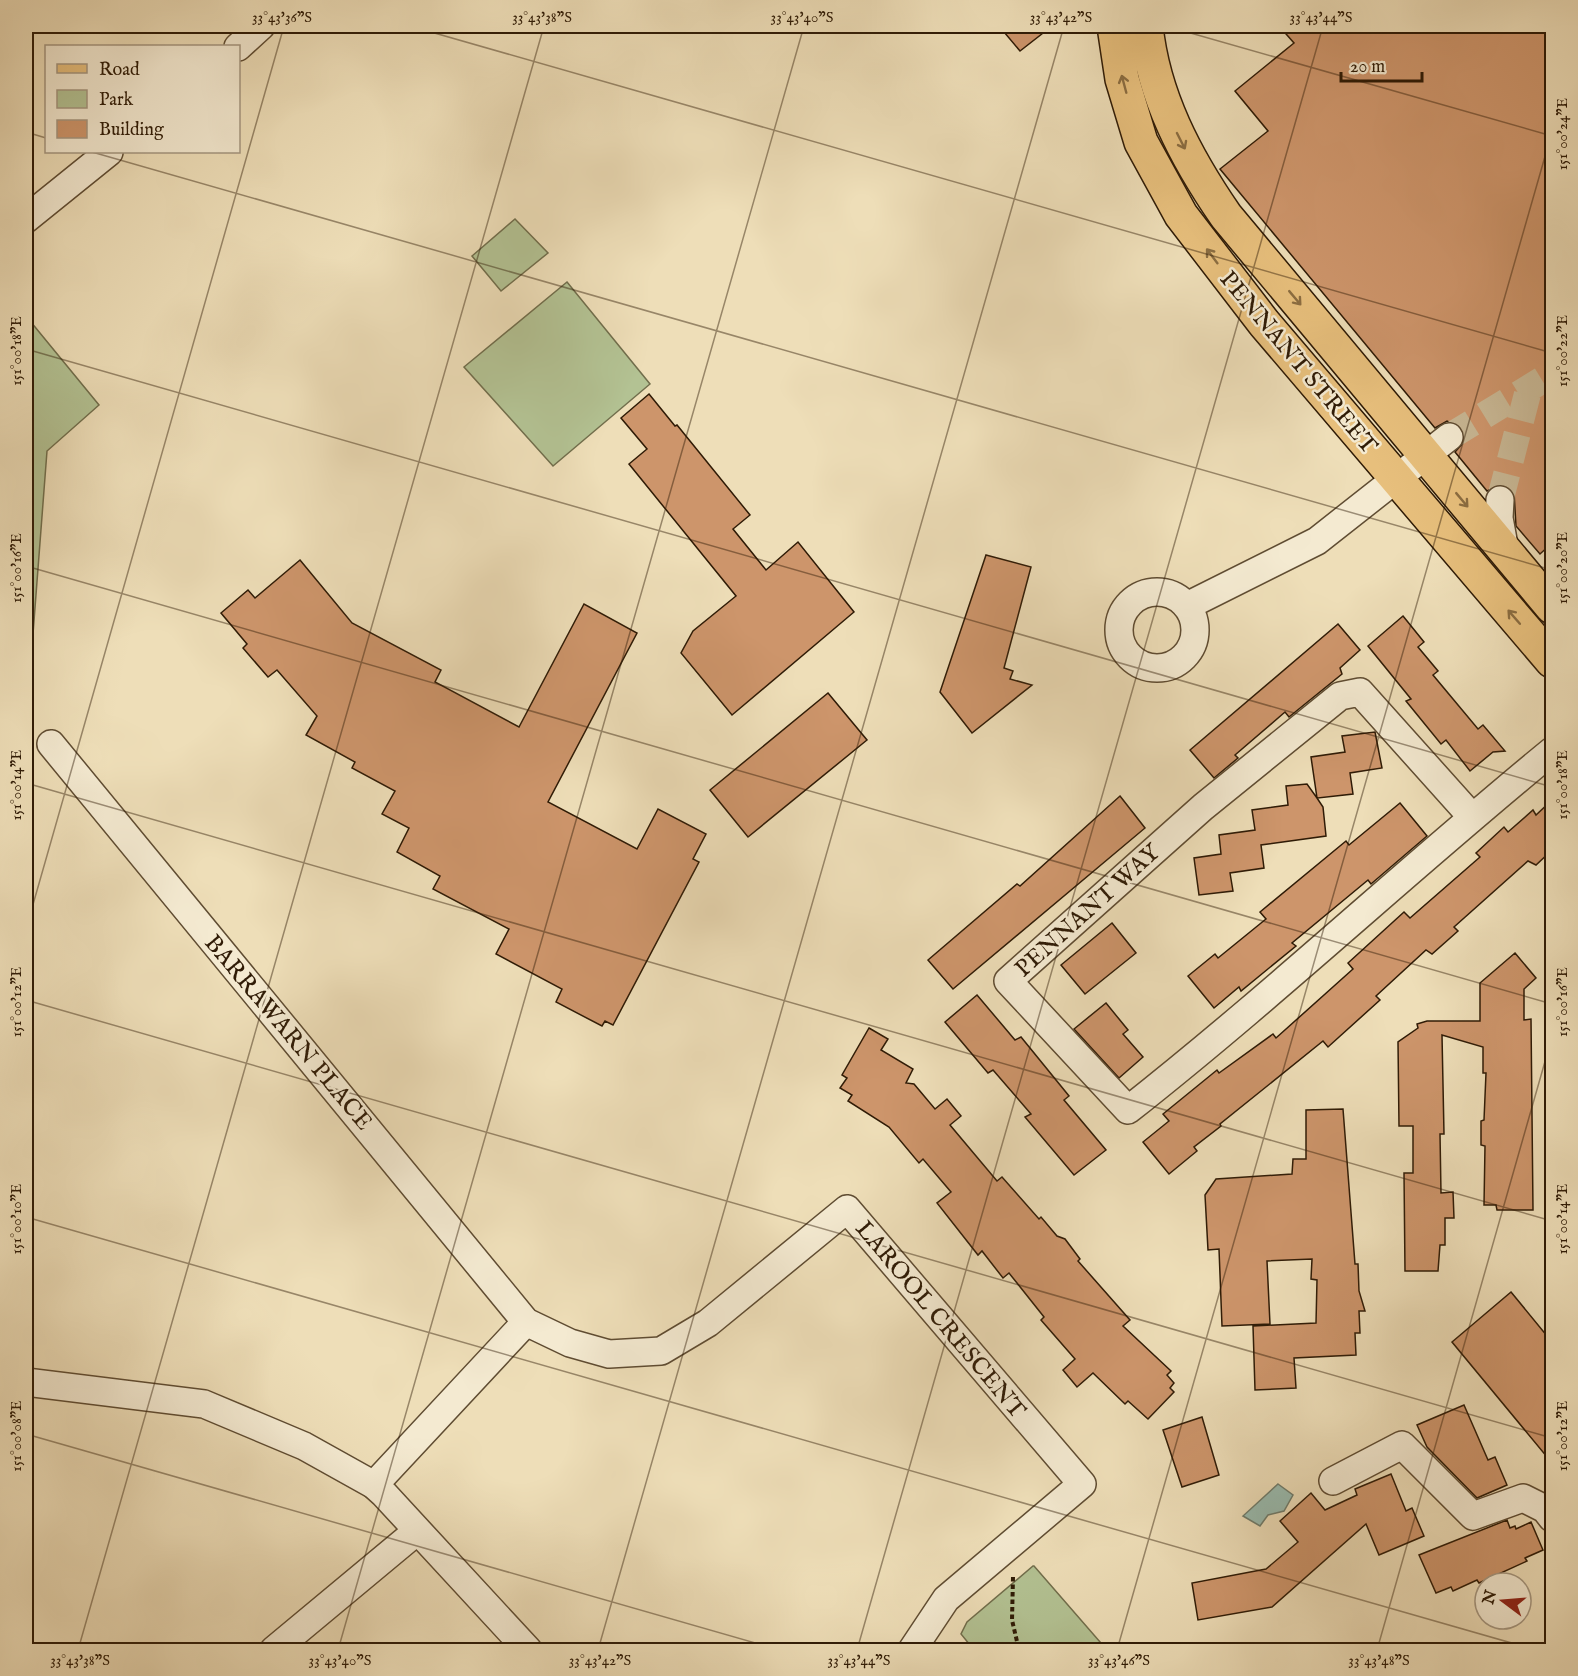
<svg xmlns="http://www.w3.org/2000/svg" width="1578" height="1676" viewBox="0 0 1578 1676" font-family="'IM FELL English',serif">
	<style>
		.green { fill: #b3c293; stroke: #716e4c; stroke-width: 1.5 }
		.water { fill: #99bcb0; stroke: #6f7c6c; stroke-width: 1.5 }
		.building { fill: #cd956b; stroke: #2f1b06; stroke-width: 1.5 }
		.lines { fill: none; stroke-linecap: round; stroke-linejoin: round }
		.minor-tunnel { stroke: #c8b794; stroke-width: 27; stroke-dasharray: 27 14; stroke-linecap: butt }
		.minor-casing { stroke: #5f4c32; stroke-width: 30 }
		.major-casing { stroke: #2f1b06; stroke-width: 36 }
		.path { stroke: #2f1b06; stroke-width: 4; stroke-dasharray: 4.5 3; stroke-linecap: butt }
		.minor { stroke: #f4ead1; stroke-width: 27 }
		.major { stroke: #e7bf7c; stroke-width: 33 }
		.oneway { stroke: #8b6d41 }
		.ticks { fill: none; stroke: #2f1b06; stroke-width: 1.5; stroke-opacity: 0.45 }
		.labels { text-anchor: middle; stroke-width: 5; stroke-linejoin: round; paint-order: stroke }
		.street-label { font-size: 24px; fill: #2f1b06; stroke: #f4ead1 }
		.neatline { fill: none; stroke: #2f1b06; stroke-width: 2 }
		.ticks-label { font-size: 15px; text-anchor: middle; fill: #2f1b06 }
	</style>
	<rect width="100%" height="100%" fill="#eedeb8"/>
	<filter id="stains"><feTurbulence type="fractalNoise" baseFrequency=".00333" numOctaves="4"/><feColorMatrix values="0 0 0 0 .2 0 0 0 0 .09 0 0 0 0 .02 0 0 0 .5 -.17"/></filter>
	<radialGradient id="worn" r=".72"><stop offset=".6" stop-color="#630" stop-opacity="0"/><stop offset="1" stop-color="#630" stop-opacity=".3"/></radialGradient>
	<g class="green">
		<polygon points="515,219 548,253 501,291 472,256"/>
		<polygon points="567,282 650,384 553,466 464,367"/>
		<polygon points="26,316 99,405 47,451 30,673 26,676"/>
		<polygon points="1033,1566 1034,1566 1107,1650 974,1650 961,1634 967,1622"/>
	</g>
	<polygon class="water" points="1278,1484 1293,1495 1284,1511 1268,1515 1260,1526 1243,1516"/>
	<g class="building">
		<polygon points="999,26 1052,26 1020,51"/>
		<polygon points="1279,26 1552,26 1552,543 1540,554 1516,526 1514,492 1501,484 1487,491 1455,452 1464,442 1464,434 1461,427 1447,421 1435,428 1220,169 1268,131 1235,91 1294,43"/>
		<polygon points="649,394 675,426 677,425 750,515 733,529 766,570 798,542 854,612 732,715 681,653 693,631 736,596 629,464 647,449 621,418"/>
		<polygon points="986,555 1031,567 1004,668 1013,671 1010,679 1032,685 972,733 940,692"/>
		<polygon points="300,560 352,623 441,670 435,682 519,727 584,604 637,633 548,802 637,849 658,809 706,834 693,859 699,862 613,1025 605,1021 602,1026 556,1002 562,989 496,954 509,929 433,889 440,876 397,852 409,828 382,814 395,791 352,768 355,762 306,735 317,716 277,670 268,677 243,648 247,644 221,613 248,590 255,598"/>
		<polygon points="1403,616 1424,642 1418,647 1438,671 1433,675 1478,729 1483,725 1505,751 1493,752 1470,771 1446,740 1441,744 1406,701 1411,699 1368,646"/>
		<polygon points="1338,624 1360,650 1340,668 1342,674 1289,717 1285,712 1235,755 1238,758 1214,778 1190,750"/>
		<polygon points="828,693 867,740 748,837 710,790"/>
		<polygon points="1375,732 1382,768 1350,773 1353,794 1317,798 1323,807 1326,836 1261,845 1264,868 1230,873 1233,891 1199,895 1194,858 1221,854 1219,835 1255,830 1252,810 1288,805 1286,786 1307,784 1317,798 1311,757 1345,752 1342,736"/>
		<polygon points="1120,796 1145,828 953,989 928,960 1017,884 1020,886"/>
		<polygon points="1552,800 1552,850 1536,865 1528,861 1454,927 1458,931 1432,954 1426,950 1376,996 1380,1000 1328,1047 1323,1041 1220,1124 1221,1126 1194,1147 1197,1151 1169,1174 1143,1142 1169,1121 1163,1114 1217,1070 1219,1073 1273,1034 1276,1038 1353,969 1348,963 1404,912 1410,918 1480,857 1476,853 1504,827 1508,832 1533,810 1536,815"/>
		<polygon points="1400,803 1427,836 1371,884 1368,880 1292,943 1296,946 1241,991 1239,987 1214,1008 1188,976 1215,954 1218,958 1266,919 1260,912 1346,841 1349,845"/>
		<polygon points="1112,923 1136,953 1085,994 1061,965"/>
		<polygon points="1515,953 1536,978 1524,989 1524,1020 1531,1019 1533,1210 1497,1210 1496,1205 1484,1205 1485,1146 1481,1145 1481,1121 1484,1120 1486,1073 1483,1073 1483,1047 1442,1035 1444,1134 1440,1134 1441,1193 1453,1192 1454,1218 1445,1218 1445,1245 1440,1245 1438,1271 1405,1271 1404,1173 1413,1173 1413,1126 1399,1126 1398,1042 1418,1028 1417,1024 1427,1021 1480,1021 1480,983"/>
		<polygon points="977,995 1015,1040 1021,1037 1069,1096 1064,1100 1106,1150 1074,1175 1025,1117 1031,1114 993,1070 988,1073 945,1022"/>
		<polygon points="1106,1003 1128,1030 1123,1034 1143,1057 1119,1078 1074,1029"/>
		<polygon points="869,1028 888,1039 881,1050 913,1069 906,1083 914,1084 935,1109 947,1099 961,1116 950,1125 997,1181 1002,1177 1039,1219 1041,1217 1057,1236 1065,1239 1080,1259 1078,1261 1130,1320 1123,1326 1171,1371 1167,1375 1174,1383 1170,1388 1174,1392 1148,1419 1128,1401 1125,1404 1093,1373 1077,1387 1063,1370 1075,1359 1041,1320 1044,1317 1009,1273 1003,1278 982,1251 978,1255 937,1203 951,1192 923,1159 919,1163 889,1127 848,1101 852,1095 840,1088 847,1078 842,1075"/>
		<polygon points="1343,1109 1355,1264 1358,1264 1359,1291 1365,1311 1359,1311 1360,1333 1355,1333 1356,1355 1294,1358 1296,1388 1255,1390 1253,1326 1316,1323 1317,1280 1311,1279 1312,1259 1267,1261 1270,1324 1222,1326 1219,1249 1208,1250 1205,1195 1216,1179 1292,1174 1293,1159 1306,1159 1306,1110"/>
		<polygon points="1511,1292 1552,1342 1552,1463 1452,1342"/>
		<polygon points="1464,1405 1488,1460 1495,1457 1507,1485 1477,1498 1427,1447 1417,1425"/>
		<polygon points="1202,1417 1219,1475 1182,1487 1163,1430"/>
		<polygon points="1391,1474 1406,1511 1412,1508 1424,1536 1379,1555 1366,1524 1272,1607 1198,1620 1192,1583 1266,1569 1298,1542 1280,1521 1311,1493 1325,1510 1357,1495 1355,1489"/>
		<polygon points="1507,1520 1510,1528 1515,1526 1516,1529 1531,1522 1543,1550 1525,1558 1527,1561 1479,1583 1477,1580 1453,1591 1451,1587 1436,1593 1419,1555"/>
	</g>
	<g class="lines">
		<g class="minor-tunnel">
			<polyline points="1449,437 1552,374"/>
			<polyline points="1500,500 1529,388"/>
		</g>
		<defs>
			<g id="minor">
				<polyline points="238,47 261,26"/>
				<polyline points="26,219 109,152"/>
				<polyline points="1500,500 1499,518 1505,551"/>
				<circle cx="1157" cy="630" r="38"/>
				<polyline points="1187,606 1317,541 1449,437"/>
				<polyline points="51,744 526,1322 570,1343 609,1354 661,1351 708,1323 847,1209 1082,1484 946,1599 912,1650"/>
				<path d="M 1472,817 L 1360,692 L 1340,696 L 1203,807 L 1008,981 L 1128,1110 C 1274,995 1409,868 1552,751"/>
				<polyline points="26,1382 204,1404 304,1446 374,1485 384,1494 528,1650"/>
				<polyline points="1333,1481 1402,1445 1473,1516 1523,1498 1545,1509 1552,1518"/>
				<polyline points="374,1485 526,1322"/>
				<polyline points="274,1650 417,1531"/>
			</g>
			<g id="major">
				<polyline points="1114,26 1122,79 1141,142 1181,215 1264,323 1552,661"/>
				<path d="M 1146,26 C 1153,96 1186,158 1226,216 L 1552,607"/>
			</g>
		</defs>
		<use href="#minor" class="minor-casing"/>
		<use href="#major" class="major-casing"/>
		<polyline class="path" points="1013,1577 1012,1620 1019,1650"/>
		<use href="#minor" class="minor"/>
		<use href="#major" class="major"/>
	</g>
	<defs><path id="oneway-shaft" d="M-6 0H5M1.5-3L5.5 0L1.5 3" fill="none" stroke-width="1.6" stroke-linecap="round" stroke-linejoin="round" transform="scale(1.5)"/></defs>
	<g class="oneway">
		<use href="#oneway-shaft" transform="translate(1124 84) rotate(-105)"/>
		<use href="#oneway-shaft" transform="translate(1181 141) rotate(63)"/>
		<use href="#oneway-shaft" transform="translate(1212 256) rotate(-127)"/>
		<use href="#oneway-shaft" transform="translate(1295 298) rotate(50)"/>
		<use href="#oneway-shaft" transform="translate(1462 500) rotate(50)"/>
		<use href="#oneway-shaft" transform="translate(1514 617) rotate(-131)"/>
	</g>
	<path class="ticks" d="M 410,26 L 1552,353M 1166,26 L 1552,136M 26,132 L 46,138M 92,152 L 1552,570M 26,349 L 1552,787M 26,566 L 1552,1004M 26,783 L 1552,1221M 26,929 L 284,26M 26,1000 L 1552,1438M 26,1217 L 1536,1650M 26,1434 L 780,1650M 78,1650 L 544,26M 338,1650 L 804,26M 598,1650 L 1064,26M 857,1650 L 1323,26M 1117,1650 L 1552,132M 1377,1650 L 1552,1037"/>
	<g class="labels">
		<g class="street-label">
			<text transform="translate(1299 362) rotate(50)" y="8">PENNANT STREET</text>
			<text transform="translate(1087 910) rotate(-42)" y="8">PENNANT WAY</text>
			<text transform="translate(289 1032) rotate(50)" y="8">BARRAWARN PLACE</text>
			<text transform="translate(941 1319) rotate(50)" y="8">LAROOL CRESCENT</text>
		</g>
	</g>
	<rect width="1578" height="1676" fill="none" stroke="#eedeb8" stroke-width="66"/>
	<rect x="45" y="45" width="195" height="108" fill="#f4ead1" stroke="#a59780" stroke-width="1.5"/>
	<rect x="57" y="64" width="30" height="9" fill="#e7bf7c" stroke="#a59780" stroke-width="1.5"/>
	<text x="99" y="75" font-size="18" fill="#2f1b06">Road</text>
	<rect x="57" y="90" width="30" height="18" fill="#b3c293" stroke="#a59780" stroke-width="1.5"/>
	<text x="99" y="105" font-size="18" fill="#2f1b06">Park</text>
	<rect x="57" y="120" width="30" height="18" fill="#cd956b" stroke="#a59780" stroke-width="1.5"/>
	<text x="99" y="135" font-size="18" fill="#2f1b06">Building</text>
	<g transform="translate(1503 1601) rotate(286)"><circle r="28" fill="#f4ead1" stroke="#a59780" stroke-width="1.5"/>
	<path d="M0-4.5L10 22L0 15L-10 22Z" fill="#8f2418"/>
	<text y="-9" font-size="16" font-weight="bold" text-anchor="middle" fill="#2f1b06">N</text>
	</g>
	<path d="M1341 72v9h81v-9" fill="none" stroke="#2f1b06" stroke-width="3"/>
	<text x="1350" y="72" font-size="18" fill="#2f1b06" stroke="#f4ead1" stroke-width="4.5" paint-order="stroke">20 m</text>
	<rect x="33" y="33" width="1512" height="1610" class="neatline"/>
	<g class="ticks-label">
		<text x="282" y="22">33°43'36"S</text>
		<text x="542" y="22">33°43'38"S</text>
		<text x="802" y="22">33°43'40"S</text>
		<text x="1061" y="22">33°43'42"S</text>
		<text x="1321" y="22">33°43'44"S</text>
		<text transform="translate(1562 134) rotate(-90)" y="5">151°00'24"E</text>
		<text transform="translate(1562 351) rotate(-90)" y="5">151°00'22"E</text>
		<text transform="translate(16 351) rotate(-90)" y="5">151°00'18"E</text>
		<text transform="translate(1562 568) rotate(-90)" y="5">151°00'20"E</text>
		<text transform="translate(16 568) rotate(-90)" y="5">151°00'16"E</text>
		<text transform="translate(1562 785) rotate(-90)" y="5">151°00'18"E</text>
		<text transform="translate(16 785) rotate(-90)" y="5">151°00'14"E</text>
		<text transform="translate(1562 1002) rotate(-90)" y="5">151°00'16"E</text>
		<text transform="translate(16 1002) rotate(-90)" y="5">151°00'12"E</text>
		<text transform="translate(1562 1219) rotate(-90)" y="5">151°00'14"E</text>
		<text transform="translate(16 1219) rotate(-90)" y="5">151°00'10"E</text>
		<text transform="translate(1562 1436) rotate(-90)" y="5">151°00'12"E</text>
		<text transform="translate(16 1436) rotate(-90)" y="5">151°00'08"E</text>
		<text x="80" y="1665">33°43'38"S</text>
		<text x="340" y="1665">33°43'40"S</text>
		<text x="600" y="1665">33°43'42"S</text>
		<text x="859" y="1665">33°43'44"S</text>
		<text x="1119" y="1665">33°43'46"S</text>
		<text x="1379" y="1665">33°43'48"S</text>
	</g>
	<rect width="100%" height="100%" filter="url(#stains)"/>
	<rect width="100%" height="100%" fill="url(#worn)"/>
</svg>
